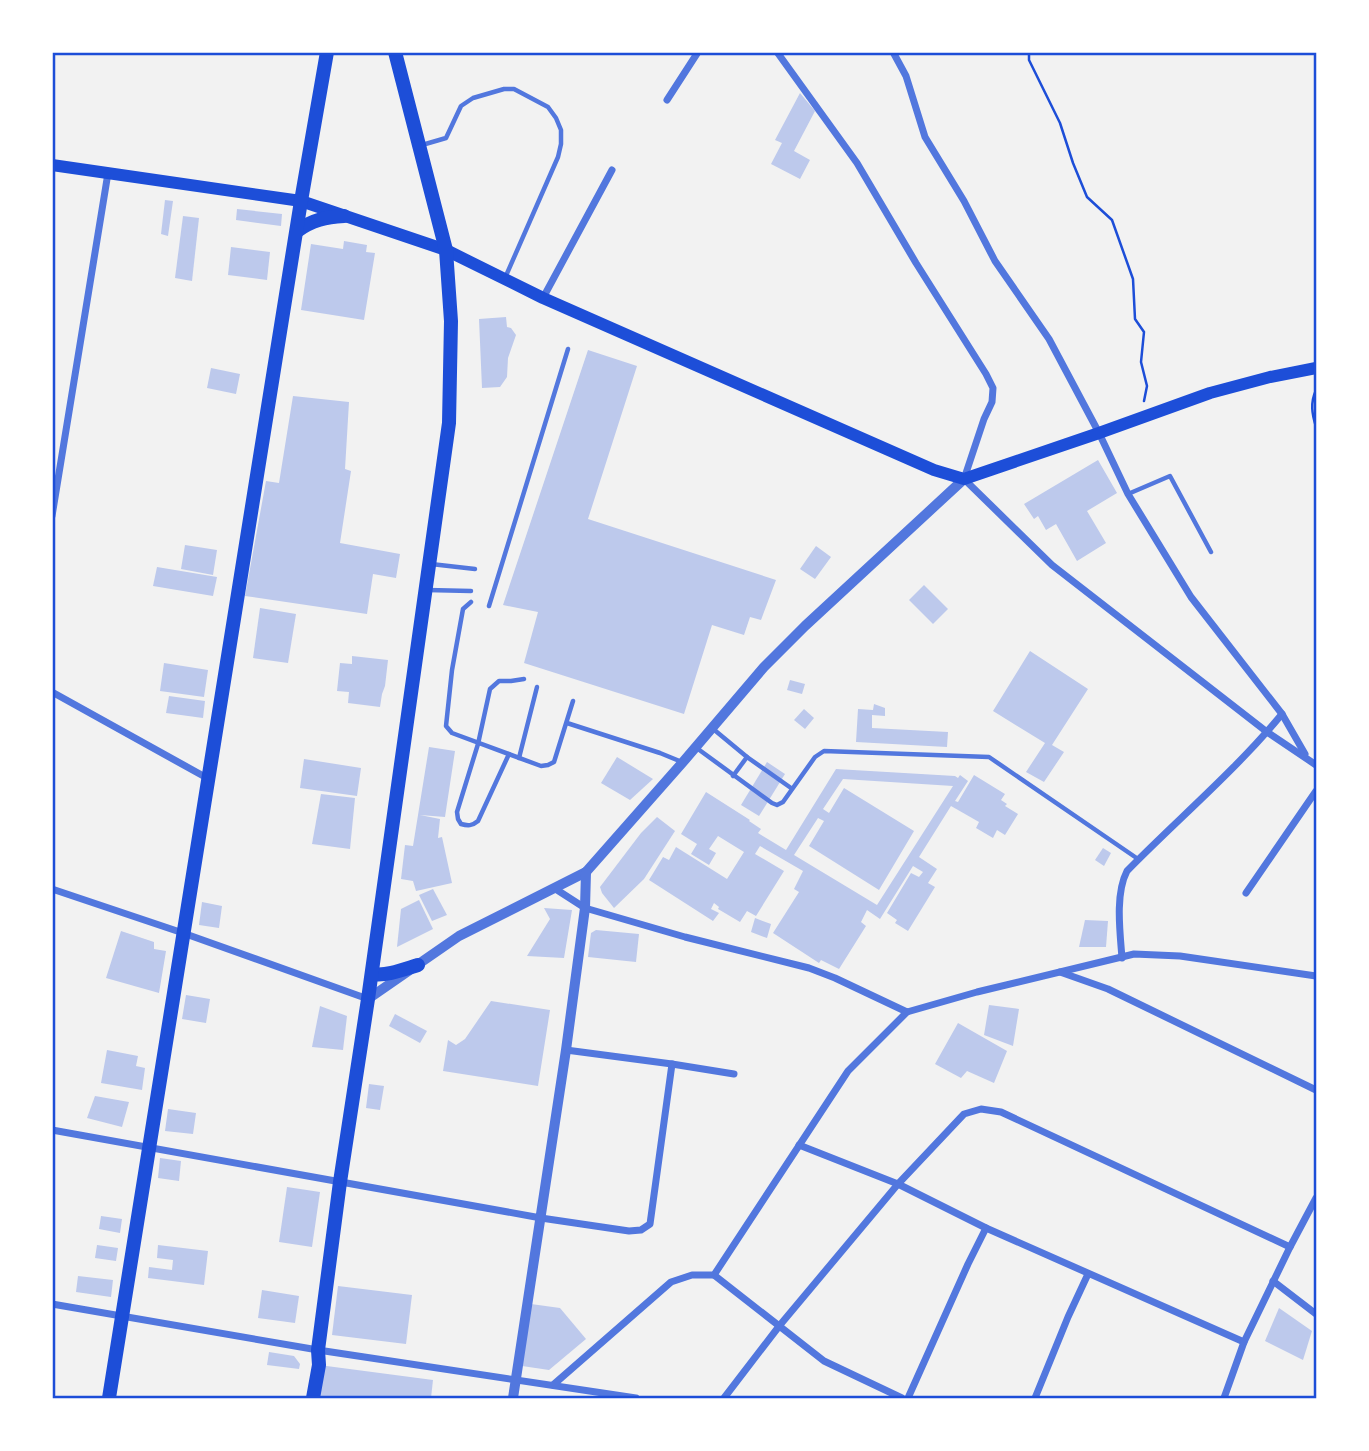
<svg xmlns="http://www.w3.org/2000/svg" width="1369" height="1451" viewBox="0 0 1369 1451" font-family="Mulish,sans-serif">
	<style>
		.building { fill: #bdc9ec; fill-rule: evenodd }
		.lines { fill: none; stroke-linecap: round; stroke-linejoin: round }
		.path { stroke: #1d4ed8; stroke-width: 2.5 }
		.service { stroke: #5277de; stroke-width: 4.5 }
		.minor { stroke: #5277de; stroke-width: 7 }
		.tertiary { stroke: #5277de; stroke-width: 10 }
		.secondary { stroke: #1d4ed8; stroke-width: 12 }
		.primary { stroke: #1d4ed8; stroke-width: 14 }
		.neatline { fill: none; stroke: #1d4ed8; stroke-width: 2.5 }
	</style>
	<rect width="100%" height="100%" fill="#f2f2f2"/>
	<g class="building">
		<polygon points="800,93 815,111 794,151 810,160 800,179 771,164 782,143 775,140"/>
		<polygon points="165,200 173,201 168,236 161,234"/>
		<polygon points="237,209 282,214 281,226 236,220"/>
		<polygon points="183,216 199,218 192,281 175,278"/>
		<polygon points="344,241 367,245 366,252 375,253 364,320 301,310 311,244 343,249"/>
		<polygon points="231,247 270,252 267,280 228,275"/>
		<polygon points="506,317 507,327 511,328 516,335 508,358 507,377 500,387 482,388 479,319"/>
		<polygon points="588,350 637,366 588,519 776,580 761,620 750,617 744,635 712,625 684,714 524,663 538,612 503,605"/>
		<polygon points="211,368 240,374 236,394 207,388"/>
		<polygon points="293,396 349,402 345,469 351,471 340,543 400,554 396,578 373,574 367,614 245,596 266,481 279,483"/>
		<polygon points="1098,460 1117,493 1087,511 1106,543 1077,561 1056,524 1046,530 1038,516 1034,519 1024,504"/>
		<polygon points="185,545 217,550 213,575 181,569"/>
		<polygon points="816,546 831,557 815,579 800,569"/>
		<polygon points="157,567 217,577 213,596 153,586"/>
		<polygon points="924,585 948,609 933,624 909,600"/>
		<polygon points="260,608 296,614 288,663 253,658"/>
		<polygon points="1030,651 1088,689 1052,745 1064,752 1044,782 1026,772 1045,743 993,711"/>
		<polygon points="352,656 388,660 385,686 382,694 380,707 348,703 349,692 337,691 340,663 352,664"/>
		<polygon points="164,663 208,670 204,697 160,691"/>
		<polygon points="790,680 805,684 802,694 787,690"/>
		<polygon points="169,696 205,701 203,718 166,713"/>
		<polygon points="874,704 885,708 885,716 872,715 872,728 948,732 947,747 856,742 858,709 873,710"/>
		<polygon points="804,709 814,718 805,729 794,720"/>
		<polygon points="429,747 455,751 445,817 420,815 440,819 438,838 442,837 452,883 416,891 413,881 401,879 405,845 413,846"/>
		<polygon points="617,757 653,779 630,800 601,783"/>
		<polygon points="304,759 361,768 357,796 300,788"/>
		<polygon points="767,762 785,774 759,816 741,805"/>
		<path d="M 836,769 L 955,776 L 958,778 L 960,775 L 968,781 L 955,801 L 958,802 L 974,775 L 1005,794 L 1001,800 L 1007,804 L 1005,806 L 1018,814 L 1005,835 L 997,830 L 993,838 L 976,828 L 979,822 L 951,806 L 919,857 L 937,869 L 928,883 L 935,887 L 908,931 L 895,923 L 897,920 L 887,913 L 911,873 L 919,877 L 923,872 L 913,866 L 880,919 L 867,910 L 861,922 L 866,926 L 839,969 L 821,960 L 819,963 L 773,933 L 799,892 L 794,889 L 803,871 L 760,846 L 755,854 L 784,871 L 756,916 L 747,911 L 740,922 L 718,909 L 719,907 L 714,903 L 711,909 L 719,913 L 713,921 L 649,880 L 663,857 L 669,860 L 676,847 L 727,879 L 744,852 L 718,836 L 709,849 L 716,853 L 709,865 L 691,854 L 697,844 L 681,834 L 706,792 L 750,820 L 749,821 L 761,829 L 758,833 L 786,850 ZM 843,779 L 953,786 L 877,905 L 794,855 L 818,818 L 824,821 L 809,846 L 879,890 L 914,831 L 844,788 L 829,813 L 823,809 Z"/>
		<polygon points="321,794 355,798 350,849 312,844"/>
		<polygon points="657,817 675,831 644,879 614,908 602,893 600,887 641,833"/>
		<polygon points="1103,848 1111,853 1104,866 1095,860"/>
		<polygon points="433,889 447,915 432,921 419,895"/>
		<polygon points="419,900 433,929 397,947 401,909"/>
		<polygon points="202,902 222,906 219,928 199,925"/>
		<polygon points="544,908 572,910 564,958 527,956 550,919"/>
		<polygon points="755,918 771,924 767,938 751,932"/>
		<polygon points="1085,920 1108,921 1106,947 1079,947"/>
		<polygon points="596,930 639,934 636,962 588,957 591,933"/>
		<polygon points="121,931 154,942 154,949 166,951 159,993 106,978"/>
		<polygon points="186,995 210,999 206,1023 182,1019"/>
		<polygon points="491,1001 550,1010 538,1086 443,1071 448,1040 456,1045 465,1039"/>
		<polygon points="989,1005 1019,1009 1013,1046 984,1035"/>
		<polygon points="320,1006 347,1016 343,1050 312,1047"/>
		<polygon points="395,1014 427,1031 420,1043 389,1026"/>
		<polygon points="958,1023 1007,1051 994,1083 967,1071 961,1078 935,1064"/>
		<polygon points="107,1050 138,1056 136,1066 145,1068 142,1090 101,1083"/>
		<polygon points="369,1084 384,1086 380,1110 366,1108"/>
		<polygon points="95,1096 129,1102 122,1127 87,1118"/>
		<polygon points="168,1109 196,1113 193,1134 165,1131"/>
		<polygon points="160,1158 181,1161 179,1181 158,1178"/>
		<polygon points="287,1187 320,1192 312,1247 279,1242"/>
		<polygon points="101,1216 122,1219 120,1233 99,1229"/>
		<polygon points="97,1245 118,1248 116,1261 95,1258"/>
		<polygon points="158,1245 208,1251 204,1285 148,1278 149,1267 172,1270 173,1260 157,1258"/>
		<polygon points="78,1276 113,1280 111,1297 76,1292"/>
		<polygon points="338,1286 412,1295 406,1344 332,1335"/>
		<polygon points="262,1290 299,1296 295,1323 258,1318"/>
		<polygon points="531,1304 560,1308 586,1339 549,1370 522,1366"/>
		<polygon points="1279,1308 1312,1331 1303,1360 1265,1341"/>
		<polygon points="269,1352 294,1356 300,1364 299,1369 267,1365"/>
		<polygon points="319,1365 433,1380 431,1398 315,1398"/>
	</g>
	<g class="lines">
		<g class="path">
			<polyline points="1029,52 1029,60 1060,123 1073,163 1087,197 1112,220 1133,279 1135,319 1144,332 1141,362 1147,386 1144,401"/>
			<path d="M 1316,390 C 1310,403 1312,414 1316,427"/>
		</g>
		<g class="service">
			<polyline points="422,145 446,138 461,106 473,98 504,89 514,89 548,107 556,118 561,130 561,144 558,157 505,278"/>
			<polyline points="1128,494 1170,476 1211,552"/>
			<polyline points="431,564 475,569"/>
			<polyline points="427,590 471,591"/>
			<polyline points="471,602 463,609 452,670 446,726 452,733 541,766 548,765 554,762 573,701"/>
			<polyline points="489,606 568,349"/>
			<polyline points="567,723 660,753 682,762"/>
			<polyline points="712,728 747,757 791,788"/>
			<polyline points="698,749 772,803 777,805 783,802 815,757 824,751 989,757 1138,859"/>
			<path d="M 509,754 L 478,821 C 472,826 468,826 461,824 L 458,819 L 457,812 L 478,744 L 490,689 L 499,681 L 511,681 L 524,679"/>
			<polyline points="519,758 537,687"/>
			<polyline points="733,776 747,757"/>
		</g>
		<g class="minor">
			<polyline points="777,52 857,163 916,263 986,374 993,388 992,402 984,419 964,479 1052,565 1267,732 1316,765"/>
			<polyline points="893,52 906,76 925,137 964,201 995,261 1049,339 1099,433 1128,494 1191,597 1282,714 1305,754"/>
			<polyline points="667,100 698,52"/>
			<polyline points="543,298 612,170"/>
			<polyline points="52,516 108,173"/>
			<polyline points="52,692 207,778"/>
			<polyline points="554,888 585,908 685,937 809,968 835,978 907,1012 977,992 1134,954 1180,956 1316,976"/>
			<polyline points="52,889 183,933 368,999"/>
			<polyline points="1246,893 1316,791"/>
			<path d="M 1122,958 C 1120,932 1115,894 1127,871 C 1179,818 1235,771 1282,714"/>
			<polyline points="1060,972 1108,989 1316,1090"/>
			<polyline points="566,1050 672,1064 734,1074"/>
			<polyline points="52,1130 541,1218 629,1231 641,1230 650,1224 672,1064"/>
			<polyline points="799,1145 898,1184 986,1228 1244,1342"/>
			<polyline points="714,1275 824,1361 902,1398"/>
			<polyline points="1273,1281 1316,1314"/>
			<polyline points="52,1304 318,1350 636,1398"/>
			<polyline points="553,1385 671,1282 692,1275 714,1275 848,1071 907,1012"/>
			<polyline points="724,1398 780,1325 898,1184 964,1114 981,1109 1001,1112 1290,1247"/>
			<polyline points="908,1398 968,1264 986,1228"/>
			<polyline points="1035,1398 1068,1317 1088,1274"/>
			<polyline points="1224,1398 1244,1342 1290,1247 1316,1198"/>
		</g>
		<g class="tertiary">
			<polyline points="368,999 459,936 586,872 683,762 764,667 805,626 964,479"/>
			<polyline points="513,1398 566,1050 585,908 586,872"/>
		</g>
		<polyline class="secondary" points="52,165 301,201 446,250 543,298 934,470 964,479 1099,433 1210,393 1270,377 1316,368"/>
		<g class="primary">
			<path d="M 297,231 C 312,220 326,217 344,216"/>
			<path d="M 372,974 C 388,976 402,970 418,965"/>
			<polyline points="109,1398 301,201 327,52"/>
			<polyline points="313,1398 319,1365 318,1350 340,1182 368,999 449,423 451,321 446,250 395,52"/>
		</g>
	</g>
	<rect width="1369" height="1451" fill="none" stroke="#ffffff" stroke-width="108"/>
	<rect x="54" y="54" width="1261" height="1343" class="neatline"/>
</svg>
